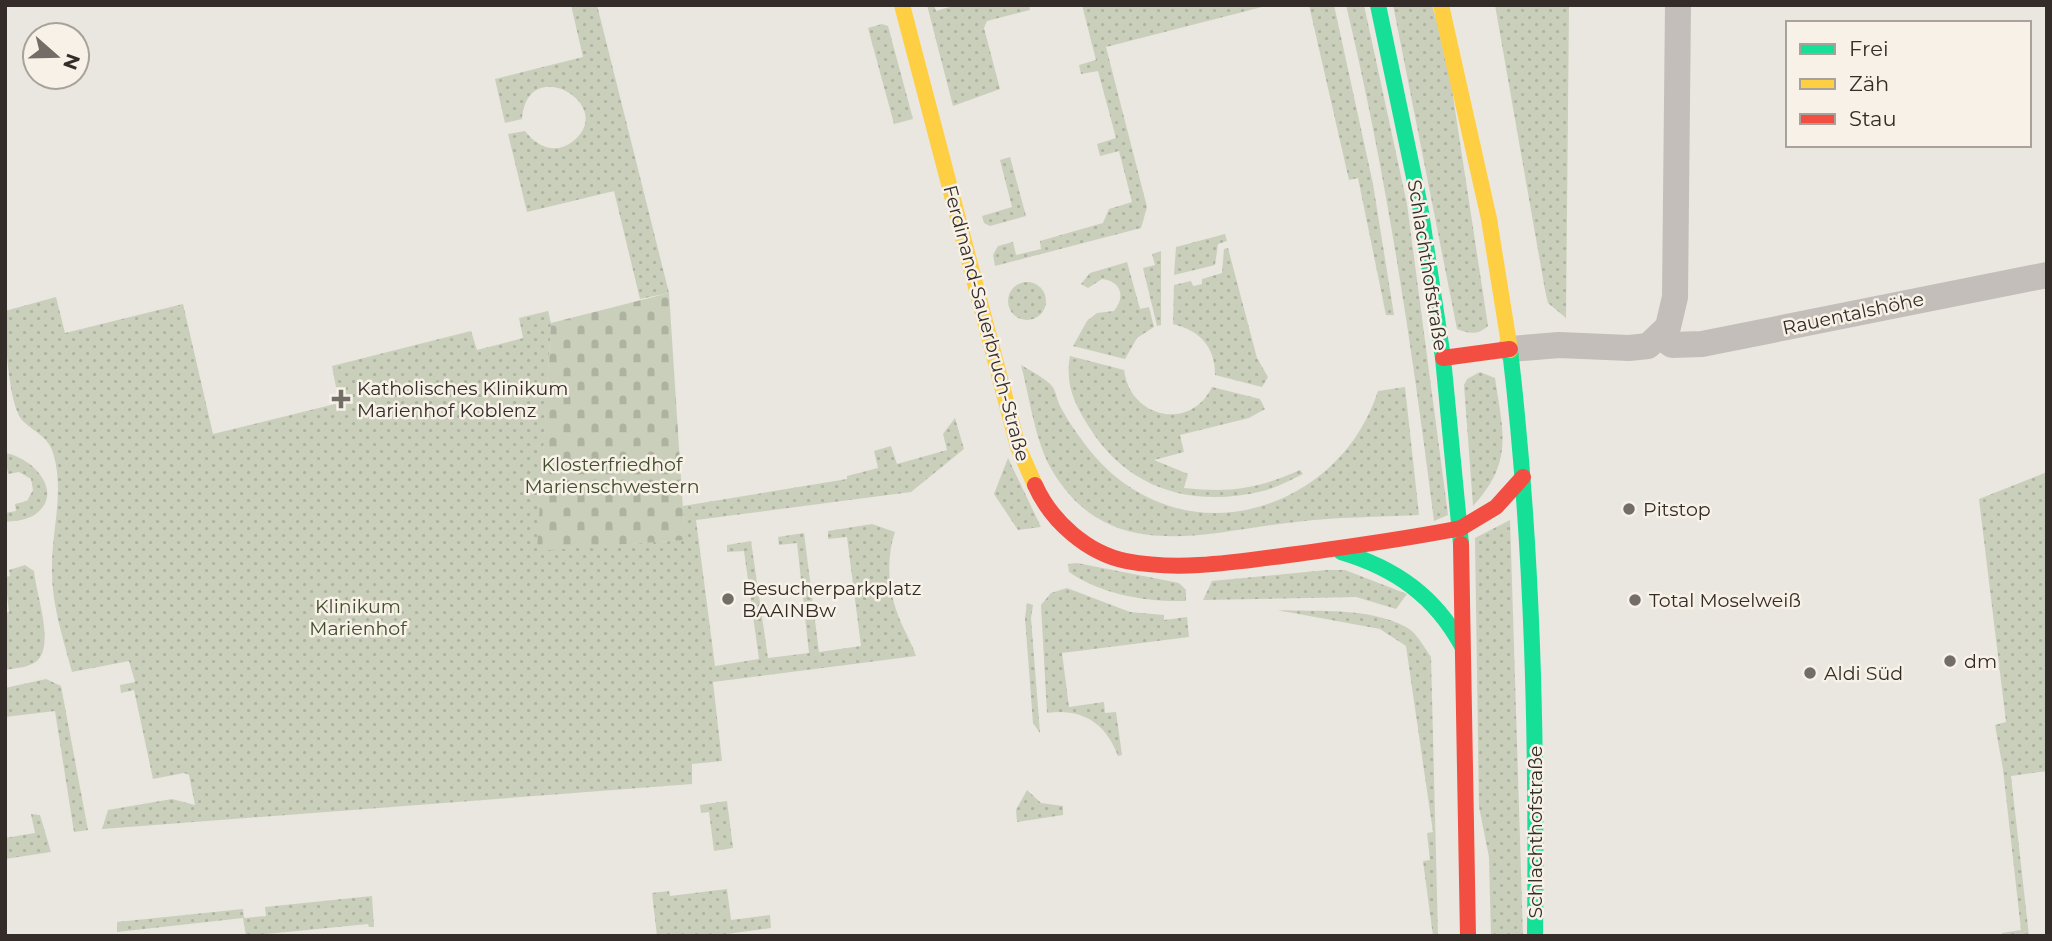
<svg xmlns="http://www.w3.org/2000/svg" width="2052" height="941" viewBox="0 0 2052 941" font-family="Montserrat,sans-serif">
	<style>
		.green { fill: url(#green-dots) }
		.cemetery { fill: url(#cemetery-stones) }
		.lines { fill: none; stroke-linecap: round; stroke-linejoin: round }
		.street { stroke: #c3beb9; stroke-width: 26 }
		.fast { stroke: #16e098; stroke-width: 16 }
		.slow { stroke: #ffcf43; stroke-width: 16 }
		.jam { stroke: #f24e42; stroke-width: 16 }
		.poi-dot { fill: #736d68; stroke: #f7f1e7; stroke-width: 2.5 }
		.labels { text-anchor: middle; stroke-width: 5; stroke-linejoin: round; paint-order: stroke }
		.street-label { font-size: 19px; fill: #332c28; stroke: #f7f1e7 }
		.poi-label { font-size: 19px; fill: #332c28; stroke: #f7f1e7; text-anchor: start }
		.park-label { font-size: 19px; fill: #414f2e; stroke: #f7f1e7 }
	</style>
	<defs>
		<pattern id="green-dots" width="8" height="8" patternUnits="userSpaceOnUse" patternTransform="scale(1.75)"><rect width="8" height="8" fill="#cacfbb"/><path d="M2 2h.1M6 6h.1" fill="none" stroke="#aeb2a1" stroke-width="1.8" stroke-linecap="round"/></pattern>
		<pattern id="cemetery-stones" width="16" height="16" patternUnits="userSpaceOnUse" patternTransform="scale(1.75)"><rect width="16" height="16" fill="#cacfbb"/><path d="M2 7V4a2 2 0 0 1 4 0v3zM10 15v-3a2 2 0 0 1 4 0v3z" fill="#aeb2a1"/></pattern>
	</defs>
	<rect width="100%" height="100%" fill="#eae6e0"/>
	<g class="green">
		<path d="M 571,5 L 597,5 L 669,293 L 640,299 L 614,191 L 527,212 L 508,134 L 525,131 C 536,146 555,155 572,142 C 620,106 527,51 522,119 L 505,123 L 495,79 L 583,57 Z"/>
		<polygon points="927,5 934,5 936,11 957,5 1029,5 1030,10 987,21 984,28 1000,89 953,106"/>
		<polygon points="1082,5 1270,5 1106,47 1147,207 1141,228 995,266 993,255 998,246 1013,242 1016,255 1041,249 1040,241 1103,223 1109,209 1132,202 1119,151 1100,156 1097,144 1116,138 1098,71 1081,74 1079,65 1096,60"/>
		<polygon points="1309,5 1334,5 1373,184 1394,315 1386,315 1358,178 1349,180"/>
		<path d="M 1346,5 L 1364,5 L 1407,204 L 1448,515 L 1434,521 C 1412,347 1387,176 1346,5 Z"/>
		<path d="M 1393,5 L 1432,5 L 1447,57 L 1488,326 C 1478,335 1469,334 1457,329 Z"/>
		<polygon points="1495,5 1569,5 1566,318 1548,303 1545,290"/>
		<polygon points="882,24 888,26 913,119 894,124 868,28"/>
		<polygon points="1010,157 1026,216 990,226 984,223 982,216 1012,207 1000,160"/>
		<polygon points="1225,234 1227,241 1218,244 1215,265 1174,275 1176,247"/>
		<path d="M 1228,248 L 1257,358 L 1268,377 L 1262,387 L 1215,375 C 1215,346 1200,331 1173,324 L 1174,285 L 1191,281 L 1193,286 L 1202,284 L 1202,279 L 1222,273 L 1224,249 Z"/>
		<polygon points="1161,251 1161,325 1157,326 1143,268 1155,265 1152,254"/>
		<path d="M 1127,262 L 1140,309 L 1149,307 L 1154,327 L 1137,338 L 1125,359 L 1073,346 L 1087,321 L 1097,313 L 1114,311 C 1126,297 1121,281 1102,279 L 1088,288 L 1081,284 L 1090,273 Z"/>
		<circle cx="1027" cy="301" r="19"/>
		<path d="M 56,297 L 65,333 L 183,304 L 213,434 L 339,403 L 332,366 L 471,331 L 477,350 L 523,338 L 519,318 L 548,311 L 551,323 L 538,550 L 684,540 L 683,506 L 847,479 L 847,476 L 878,468 L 874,451 L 891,446 L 897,464 L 947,450 L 943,434 L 955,418 L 964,449 L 911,492 L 696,520 L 715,666 L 759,659 L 744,551 L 727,552 L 727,545 L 751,541 L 768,658 L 809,653 L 797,543 L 779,545 L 778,537 L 804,533 L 819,652 L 861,646 L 847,537 L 828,539 L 828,531 L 872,524 L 895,532 C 886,558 888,589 898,615 C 903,629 911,641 916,656 L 713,682 L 722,761 L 692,764 L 692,784 L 102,829 L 108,810 L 172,799 L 195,805 L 189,775 L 184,773 L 153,779 L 134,690 L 121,693 L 120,685 L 135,682 L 129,661 L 72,672 C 63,638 51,603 52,567 C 52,528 64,495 54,456 C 49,436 36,434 23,421 C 8,405 5,334 5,311 Z"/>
		<path d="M 1070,356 L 1124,370 C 1130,418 1190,432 1212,387 L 1260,399 L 1265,409 L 1249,418 L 1180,435 L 1184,452 L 1154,460 L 1188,474 L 1184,488 C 1231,493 1257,489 1300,470 L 1303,474 C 1290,480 1276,488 1263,491 C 1193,508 1128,490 1089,427 C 1074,403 1065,385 1070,356 Z"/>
		<path d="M 1021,365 C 1031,371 1045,378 1052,386 C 1056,391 1057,400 1060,406 C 1073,430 1094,459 1116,477 C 1209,553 1343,501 1378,391 L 1405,387 L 1419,515 C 1378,517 1337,517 1296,522 C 1207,531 1111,567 1053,472 C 1035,442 1030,399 1021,365 Z"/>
		<path d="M 1480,372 L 1495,378 C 1503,432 1514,462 1473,506 L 1464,385 L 1467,379 Z"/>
		<path d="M 5,453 C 33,457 67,494 33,516 C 25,520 14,521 5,522 L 5,513 L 16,511 L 15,504 L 27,501 L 33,490 L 31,479 L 19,472 L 8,474 Z"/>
		<polygon points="1008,458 1041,527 1018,530 994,494"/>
		<polygon points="2047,472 2047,771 2011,776 2029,936 2002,936 2002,933 2021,930 2003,769 1995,725 2006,722 1979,499"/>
		<polygon points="1510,520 1523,936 1491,936 1489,857 1479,807 1475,538"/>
		<path d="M 1077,563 L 1179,583 L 1186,590 L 1186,601 C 1146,602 1103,595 1069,572 L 1068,564 Z"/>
		<path d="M 25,565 L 34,571 C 36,594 55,645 37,661 C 28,668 15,668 5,670 L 5,613 L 9,612 L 5,577 L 10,576 L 9,570 Z"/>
		<polygon points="1327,570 1345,570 1407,594 1396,609 1356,597 1203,600 1212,581"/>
		<path d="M 1067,588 L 1130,612 L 1164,615 L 1164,620 L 1187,617 L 1189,637 L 1062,653 L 1069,707 L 1104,702 L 1105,713 L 1116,712 L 1122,755 L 1118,756 C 1106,723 1082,708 1047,713 L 1041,605 L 1051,593 Z"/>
		<polygon points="1027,603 1033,605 1031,618 1040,733 1033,723 1025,618"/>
		<path d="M 1277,610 C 1318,612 1369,607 1406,627 C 1417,633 1424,647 1431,657 L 1438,936 L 1433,936 L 1423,861 L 1430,860 L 1427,833 L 1433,832 L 1406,646 L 1380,629 Z"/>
		<polygon points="46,679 61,686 88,830 74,832 55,711 5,717 5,688"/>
		<polygon points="1027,790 1041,803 1063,806 1063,815 1017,822 1016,810"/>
		<polygon points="727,801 733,848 714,851 709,812 701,813 700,805"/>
		<polygon points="31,814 40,815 51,852 5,859 5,838 35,833"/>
		<polygon points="727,889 731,920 770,915 771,928 712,936 657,936 652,893 669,891 670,896"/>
		<polygon points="372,896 374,927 369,927 368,924 246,936 243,918 117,932 117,922 243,909 244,918 266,916 265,907"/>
	</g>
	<polygon class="cemetery" points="669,293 685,540 537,551 551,323"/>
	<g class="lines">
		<g class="street">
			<polyline points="1661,337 1672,345 1702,344 2047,275"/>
			<polyline points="1510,349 1559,345 1629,348 1648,346 1668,327 1675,297 1678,5"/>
		</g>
		<g class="fast">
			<polyline points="1378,5 1420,206 1443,358 1461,544"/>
			<path d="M 1510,350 C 1533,545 1537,740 1535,936"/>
			<path d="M 1341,552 C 1395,568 1435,596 1462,646"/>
		</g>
		<g class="slow">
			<polyline points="902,5 1018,447 1035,485"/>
			<polyline points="1441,5 1489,219 1510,350"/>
		</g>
		<g class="jam">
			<polyline points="1443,358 1510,349"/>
			<path d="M 1035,485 C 1051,521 1087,553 1126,561 C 1182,572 1241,561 1297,554 C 1352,546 1407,539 1461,528"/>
			<polyline points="1461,528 1496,507 1523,477"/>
			<polyline points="1461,544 1468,936"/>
		</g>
	</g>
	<g class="poi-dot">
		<path d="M337.5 388.5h7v7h7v7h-7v7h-7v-7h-7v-7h7z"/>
		<circle cx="1629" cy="509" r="7"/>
		<circle cx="728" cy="599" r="7"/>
		<circle cx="1635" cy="600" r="7"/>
		<circle cx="1950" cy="661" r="7"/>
		<circle cx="1810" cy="673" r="7"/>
	</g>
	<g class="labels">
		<g class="street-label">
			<text transform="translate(1428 265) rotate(81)" y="7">Schlachthofstraße</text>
			<text transform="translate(1853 313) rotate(-12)" y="7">Rauentalshöhe</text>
			<text transform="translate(987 323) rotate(75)" y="7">Ferdinand-Sauerbruch-Straße</text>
			<text transform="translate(1535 832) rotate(-90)" y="7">Schlachthofstraße</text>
		</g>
		<g class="poi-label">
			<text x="357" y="395">Katholisches Klinikum<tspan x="357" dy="22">Marienhof Koblenz</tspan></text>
			<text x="1643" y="516">Pitstop</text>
			<text x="742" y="595">Besucherparkplatz<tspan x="742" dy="22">BAAINBw</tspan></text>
			<text x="1649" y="607">Total Moselweiß</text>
			<text x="1964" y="668">dm</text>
			<text x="1824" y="680">Aldi Süd</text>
		</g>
		<g class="park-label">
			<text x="612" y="471">Klosterfriedhof<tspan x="612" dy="22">Marienschwestern</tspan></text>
			<text x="358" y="613">Klinikum<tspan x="358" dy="22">Marienhof</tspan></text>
		</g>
	</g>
	<rect width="2052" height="941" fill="none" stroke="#332c28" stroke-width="14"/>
	<rect x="1786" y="21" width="245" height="126" fill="#f7f1e7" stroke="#a9a29b" stroke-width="2"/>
	<rect x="1800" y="44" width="35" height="10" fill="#16e098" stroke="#a9a29b" stroke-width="2"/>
	<text x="1849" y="56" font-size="21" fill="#332c28">Frei</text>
	<rect x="1800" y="79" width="35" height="10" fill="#ffcf43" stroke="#a9a29b" stroke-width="2"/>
	<text x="1849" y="91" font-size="21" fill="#332c28">Zäh</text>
	<rect x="1800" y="114" width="35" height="10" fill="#f24e42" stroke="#a9a29b" stroke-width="2"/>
	<text x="1849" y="126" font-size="21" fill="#332c28">Stau</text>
	<g transform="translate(56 56) rotate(110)"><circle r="33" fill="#f7f1e7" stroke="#a9a29b" stroke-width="2"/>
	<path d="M0-5L12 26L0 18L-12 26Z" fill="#736d68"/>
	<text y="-10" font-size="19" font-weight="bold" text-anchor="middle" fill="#332c28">N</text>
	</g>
</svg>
